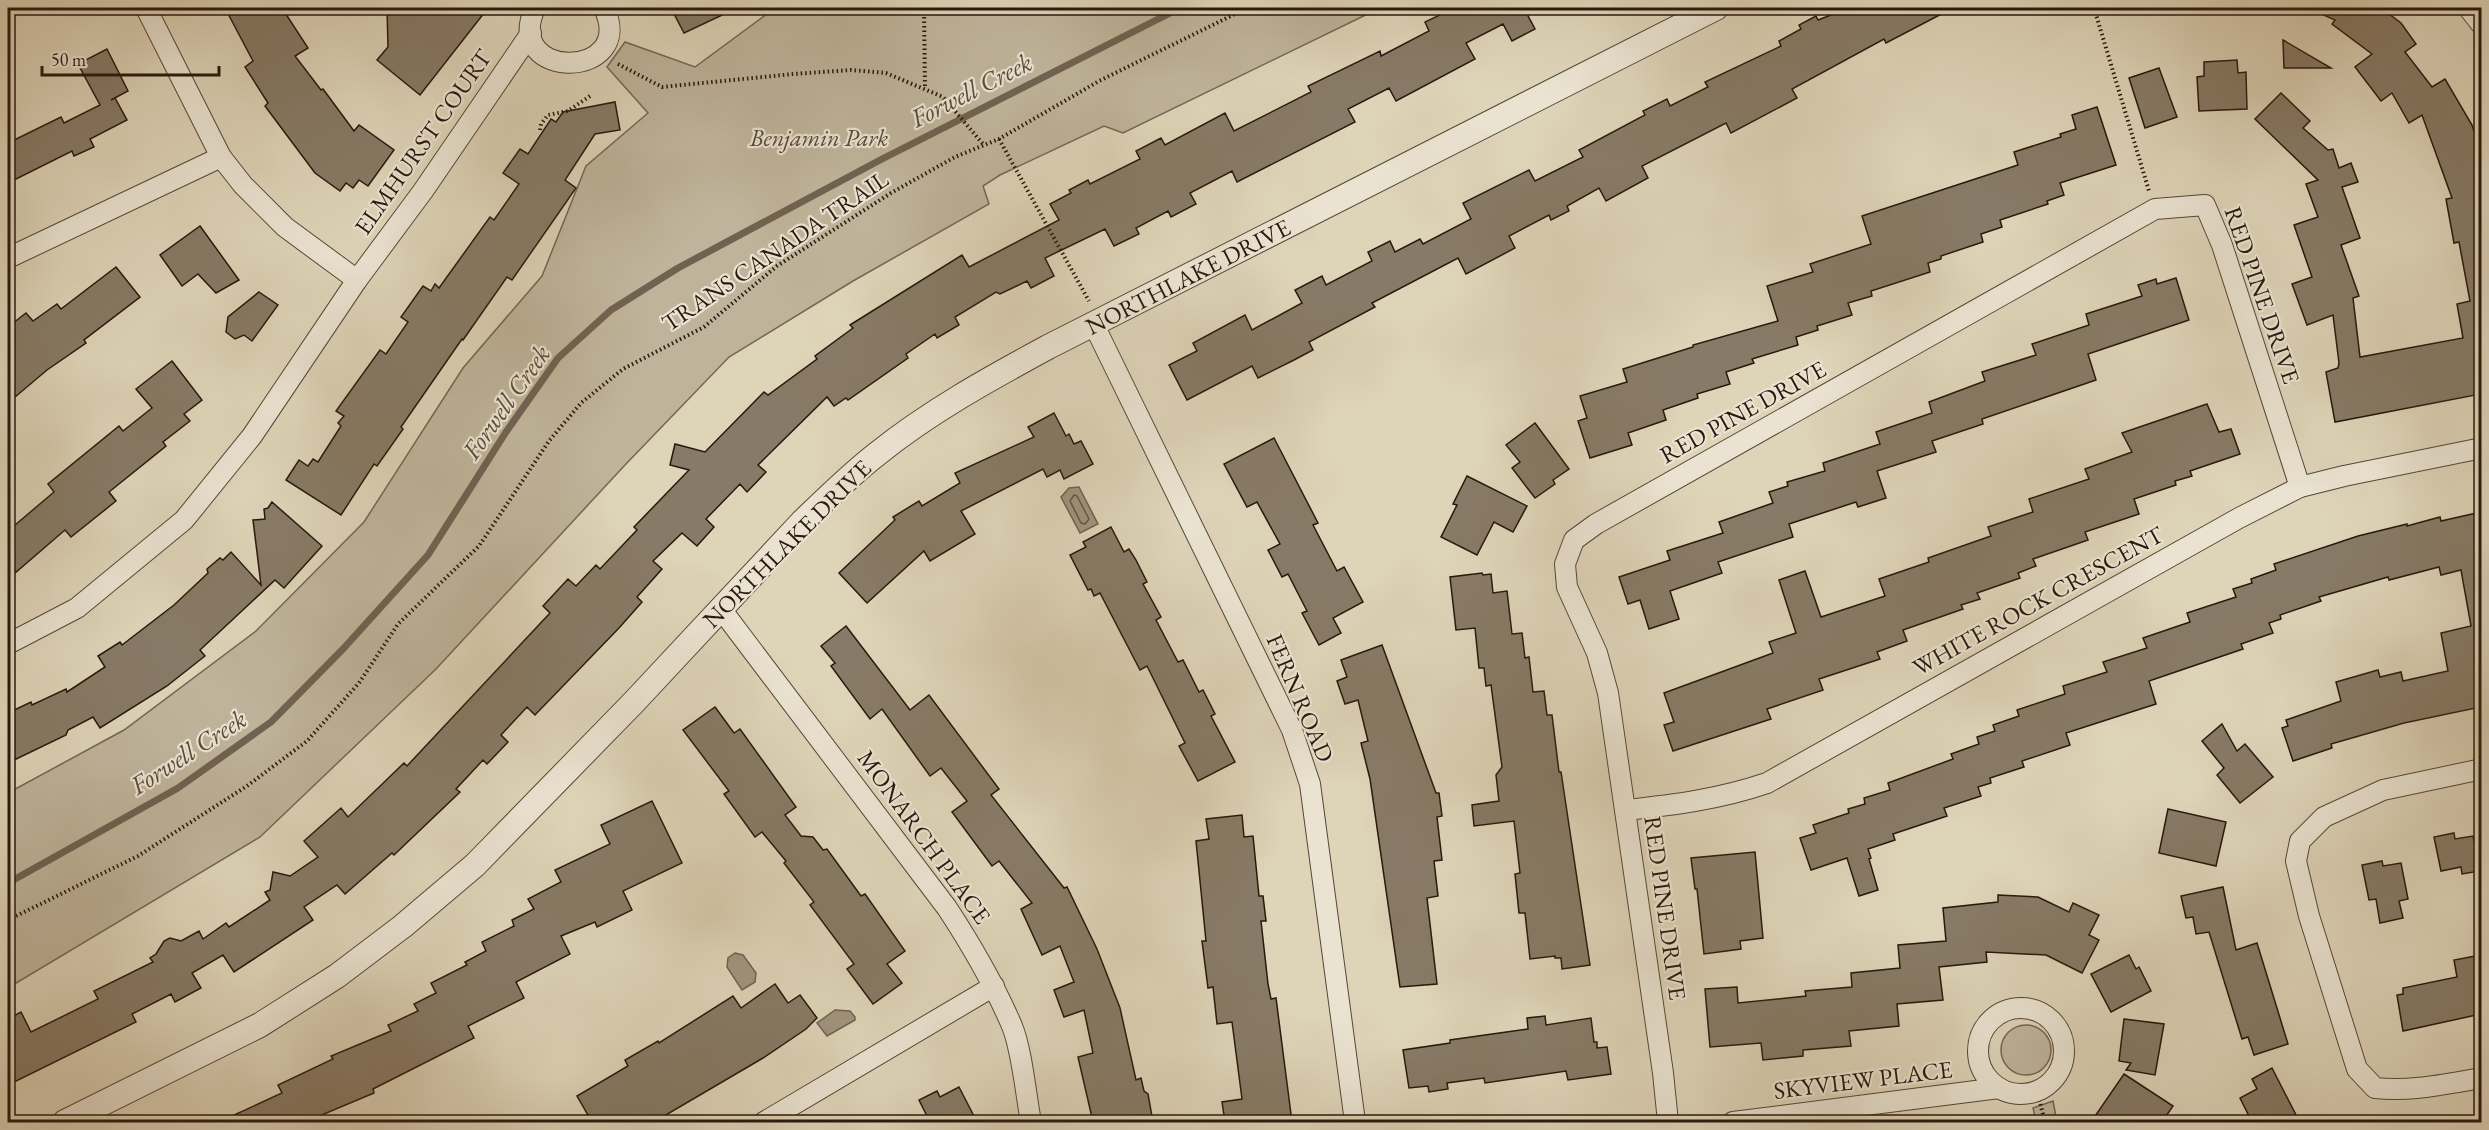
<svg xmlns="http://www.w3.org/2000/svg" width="2489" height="1130" viewBox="0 0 2489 1130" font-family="'EB Garamond',serif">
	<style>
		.green { fill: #bfb49b; stroke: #746654; stroke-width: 1.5 }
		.water { fill: #a0947e; stroke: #706251; stroke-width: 1.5 }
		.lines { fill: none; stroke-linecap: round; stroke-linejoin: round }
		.shore { stroke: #645646; stroke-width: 1.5 }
		.stream { stroke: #706251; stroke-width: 7 }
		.building { fill: #877a66; stroke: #28180d; stroke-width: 1.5 }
		.minor-casing { stroke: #564738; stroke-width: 22 }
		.tertiary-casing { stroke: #564738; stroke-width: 26 }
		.path { stroke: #28180d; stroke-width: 4; stroke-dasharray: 1.5 3; stroke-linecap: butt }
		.minor { stroke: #eae3d1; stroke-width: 20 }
		.tertiary { stroke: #eae3d1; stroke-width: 24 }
		.labels { text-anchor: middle; stroke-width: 4.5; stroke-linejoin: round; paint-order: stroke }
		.park-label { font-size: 24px; font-style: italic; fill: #554738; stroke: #eae3d1 }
		.street-label { font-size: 24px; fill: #28180d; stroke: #eae3d1 }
		.water-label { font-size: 26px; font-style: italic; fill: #584a3a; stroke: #eae3d1 }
	</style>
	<rect width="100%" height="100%" fill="#ded4b8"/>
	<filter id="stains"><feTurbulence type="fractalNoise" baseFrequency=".00333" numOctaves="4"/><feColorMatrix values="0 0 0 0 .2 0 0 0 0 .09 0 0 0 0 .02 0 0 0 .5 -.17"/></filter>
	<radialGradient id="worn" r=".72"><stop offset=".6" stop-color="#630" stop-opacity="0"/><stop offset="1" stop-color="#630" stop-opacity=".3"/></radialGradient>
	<g class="green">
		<polygon points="775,8 1380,8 1123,133 1104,126 1000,175 983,186 989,204 853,281 729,357 625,465 436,669 260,837 8,988 8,793 124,730 256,631 364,522 463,368 542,276 586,166 648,113 607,67 625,42 695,67"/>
		<circle cx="2026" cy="1050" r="25"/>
		<polygon points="2053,1101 2057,1122 2036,1122 2033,1108"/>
	</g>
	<g class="water">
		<polygon points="1079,487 1098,524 1080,533 1061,497 1069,488"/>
		<polygon points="735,953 743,955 756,973 755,982 742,990 727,967 728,958"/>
		<polygon points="835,1010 850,1011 855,1017 855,1020 827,1036 817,1023"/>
	</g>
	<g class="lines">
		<polygon class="shore" points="1074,495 1077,496 1089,519 1085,524 1081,523 1070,501"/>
		<polyline class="stream" points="8,883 178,788 271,722 343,649 428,555 506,432 558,358 611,310 678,268 882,159 1180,8"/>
	</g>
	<g class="building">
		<polygon points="225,8 282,8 308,48 295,56 321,90 323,89 354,131 359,125 394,150 368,186 359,180 353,188 346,183 340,191 315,173 265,106 268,103 245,67 253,61"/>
		<polygon points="387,8 488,8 420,95 377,60 388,47"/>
		<polygon points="671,8 737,8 684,33"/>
		<polygon points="1454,8 1535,8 1526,12 1535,29 1512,41 1503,24 1466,43 1475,59 1396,101 1389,88 1348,109 1355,122 1237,182 1232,171 1190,193 1196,204 1171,217 1168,211 1136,228 1139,234 1114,246 1105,229 1045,258 1054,276 1031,288 1027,281 1000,294 996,292 955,317 959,325 937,338 935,334 906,354 908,358 848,400 846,398 834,406 827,397 758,465 766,472 747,492 740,484 706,519 714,527 697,546 682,533 653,561 662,569 637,597 642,602 619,628 535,715 527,707 501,735 508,742 487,764 483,760 456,789 460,792 394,855 392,853 345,894 337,885 304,907 313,920 234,972 223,955 192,973 201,988 175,1002 171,994 132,1014 136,1022 8,1085 8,1019 21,1012 31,1032 98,999 94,991 153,962 150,958 156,954 164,941 170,938 181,941 199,931 203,939 226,923 229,927 270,900 265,892 270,890 273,872 290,876 318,857 304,841 341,808 348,817 404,763 407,766 550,613 543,606 568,579 576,586 596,565 600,569 637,530 634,527 689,470 670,465 675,444 705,452 764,392 768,395 817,359 815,356 853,328 850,325 962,255 969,267 1059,220 1050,204 1071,193 1069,190 1088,180 1090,184 1140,159 1136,151 1161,138 1165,145 1225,113 1234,131 1311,92 1308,86 1380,51 1381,56 1429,31 1425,22"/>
		<polygon points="1849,8 1953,8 1886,43 1884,39 1792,89 1797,98 1731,133 1726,123 1642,166 1648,178 1606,201 1599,188 1567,206 1569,211 1551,220 1549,215 1509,236 1515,248 1466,274 1458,258 1372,303 1375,307 1309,342 1313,350 1294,360 1258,378 1252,366 1187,400 1169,365 1197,351 1193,343 1245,315 1252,330 1302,303 1295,290 1322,276 1326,285 1372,261 1368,252 1390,241 1395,252 1420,239 1423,244 1471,219 1463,203 1529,170 1535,181 1583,157 1579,150 1645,115 1643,111 1667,99 1670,106 1708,87 1705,82 1781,46 1779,41 1801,29 1799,25 1816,16 1818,20"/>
		<polygon points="2308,8 2381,8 2401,23 2416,44 2405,52 2432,87 2445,79 2472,125 2481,152 2481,394 2335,422 2326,372 2338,368 2339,363 2333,315 2307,325 2292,284 2312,277 2294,225 2318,217 2306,184 2318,180 2255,119 2281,93 2310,121 2303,128 2328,150 2333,149 2339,168 2351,163 2358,182 2342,187 2360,238 2341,245 2359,296 2353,298 2360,357 2463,338 2457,304 2470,301 2459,242 2454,243 2446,199 2452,198 2422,115 2409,123 2392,93 2381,101 2355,67 2372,54 2332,24 2335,20"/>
		<polygon points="2283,40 2331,68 2284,68"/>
		<polygon points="107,49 128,91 111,100 115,98 127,120 90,139 94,147 74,156 72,151 8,183 8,143 61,117 64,123 100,105 78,64"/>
		<polygon points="2237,60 2238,73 2246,72 2247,109 2199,111 2197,77 2204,76 2204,62"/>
		<polygon points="2159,68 2177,117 2145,128 2129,78"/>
		<polygon points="615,102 620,130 595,134 565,180 576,188 512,280 507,277 463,340 462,339 401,427 403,429 377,466 374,464 341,515 286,480 299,460 308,466 313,459 318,462 341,426 338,423 344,416 336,411 380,350 386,354 408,322 401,317 423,286 431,291 435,284 439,288 490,217 494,220 519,184 503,173 520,149 528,154 551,119 556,122 563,112"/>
		<polygon points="2097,107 2116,165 2060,183 2064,195 2047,201 2048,204 2000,220 2002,227 1981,234 1983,242 1941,256 1941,259 1928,263 1930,272 1871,291 1872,296 1848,303 1852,315 1817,326 1818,330 1796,337 1798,345 1752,359 1754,363 1726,372 1730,384 1697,394 1698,398 1663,410 1666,420 1628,433 1632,445 1590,458 1578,421 1587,418 1580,396 1627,382 1623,369 1693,347 1693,345 1778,321 1767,286 1813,272 1810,264 1871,244 1862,216 2018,165 2014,152 2061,137 2060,134 2076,129 2072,115"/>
		<polygon points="200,226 239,280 216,293 198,274 182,286 160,255"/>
		<polygon points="116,267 140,297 84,340 86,343 47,370 8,403 8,327 26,313 33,321 57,304 61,309"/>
		<polygon points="2176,278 2189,320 2088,354 2096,380 1982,419 1983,424 1932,441 1936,452 1877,471 1886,498 1858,507 1856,502 1789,524 1793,537 1718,562 1722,573 1670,591 1679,619 1649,629 1640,600 1628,604 1619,577 1670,560 1667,551 1723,533 1719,522 1773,503 1769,492 1788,486 1787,482 1825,471 1823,463 1880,444 1876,432 1932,413 1929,402 1985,381 1982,372 2036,355 2032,344 2089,325 2086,314 2142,296 2138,285 2156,279 2157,284"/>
		<polygon points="259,292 278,305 252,341 244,335 235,339 226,332 228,317"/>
		<polygon points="172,361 202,400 184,414 190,421 163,442 166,446 109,492 116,501 71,537 65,530 8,579 8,531 54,492 48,484 119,426 123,431 152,408 136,389"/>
		<polygon points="2207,404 2219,432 2231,429 2240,454 2190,471 2192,476 2175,481 2176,485 2134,499 2139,514 2085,532 2088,540 2033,559 2036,566 2018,573 2020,578 1977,593 1980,599 1961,605 1963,609 1903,630 1907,641 1877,652 1880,659 1819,679 1823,690 1767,709 1771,719 1673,751 1664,725 1674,722 1664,693 1773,653 1769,642 1796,633 1779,580 1805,571 1821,617 1885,596 1879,579 1929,562 1928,558 1991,536 1988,527 2033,512 2029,499 2089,479 2085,469 2132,452 2122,433"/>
		<polygon points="1054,413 1066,436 1069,434 1074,444 1081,441 1093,464 1064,479 1060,470 1047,477 1043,469 961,511 975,534 930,561 924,551 867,603 839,573 895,520 893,517 919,501 922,506 960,483 955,473 1034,437 1028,427"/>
		<polygon points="1535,423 1569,469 1553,480 1555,484 1535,498 1512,468 1520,462 1506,445"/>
		<polygon points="1274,438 1318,523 1313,525 1337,571 1344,567 1363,602 1333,618 1341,633 1319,645 1302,613 1307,611 1288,574 1282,577 1268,550 1280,544 1257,502 1247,507 1224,464"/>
		<polygon points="1467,476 1527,506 1513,532 1494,522 1477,555 1441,537 1457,505 1453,504"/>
		<polygon points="272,502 322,546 284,588 275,580 200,650 205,656 167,686 100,728 93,717 68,730 66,735 8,763 8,713 31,702 32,705 66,689 67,692 105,667 98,656 120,642 122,645 174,605 208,573 207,569 220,558 223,560 231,552 261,585 253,520 265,519 264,509 268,508"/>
		<polygon points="2481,512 2481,707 2404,723 2331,744 2332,748 2293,761 2282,728 2288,726 2286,720 2341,701 2336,682 2378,670 2380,677 2401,672 2403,681 2448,671 2441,633 2471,626 2461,570 2441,575 2439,567 2389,580 2388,577 2319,597 2321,601 2280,615 2281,619 2269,623 2273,633 2241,644 2243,649 2149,681 2156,704 2066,733 2070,745 2022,761 2024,767 1990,778 1991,783 1978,787 1981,796 1944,808 1947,816 1893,834 1895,840 1868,849 1871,858 1869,859 1878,890 1859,896 1847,858 1811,870 1800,838 1816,833 1813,825 1849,813 1848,809 1865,804 1864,798 1890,790 1888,783 1953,759 1951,754 1979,744 1977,737 1995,731 1993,725 2019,716 2017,710 2065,694 2063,686 2107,672 2103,662 2147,648 2143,638 2190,622 2187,613 2236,597 2233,589 2252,583 2251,579 2276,570 2274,564 2358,536 2407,524 2407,526 2440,517 2441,521"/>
		<polygon points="1111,527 1124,552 1129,549 1136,560 1147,582 1143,584 1161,617 1156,620 1178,662 1183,660 1199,692 1203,690 1215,714 1211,716 1235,762 1198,781 1179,746 1185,743 1147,666 1140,670 1100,593 1094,596 1091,589 1088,590 1070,555 1086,547 1083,542"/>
		<polygon points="1482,573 1483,575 1491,574 1493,593 1507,591 1512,634 1522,633 1525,658 1529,657 1533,692 1544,691 1547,715 1552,715 1559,772 1561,772 1590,965 1562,969 1561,958 1555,958 1555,956 1530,959 1525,913 1519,913 1515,874 1520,873 1514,821 1474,826 1472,805 1499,801 1496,775 1502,767 1491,685 1486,686 1484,668 1479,668 1475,628 1456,630 1450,577"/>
		<polygon points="846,626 910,710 929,695 999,789 991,795 1064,888 1067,887 1097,949 1120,1008 1136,1080 1141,1078 1144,1091 1148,1094 1153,1122 1093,1122 1078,1057 1093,1053 1084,1010 1064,1017 1054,990 1074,982 1060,946 1042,955 1021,909 1032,903 999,861 992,866 952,812 967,801 941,768 930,776 882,709 870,719 831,666 835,663 821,646"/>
		<polygon points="1382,645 1436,793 1439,793 1442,816 1437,817 1442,860 1434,861 1438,896 1427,898 1437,984 1400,987 1370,779 1361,743 1368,741 1358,700 1345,704 1337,681 1347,677 1341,660"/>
		<polygon points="715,707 734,733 740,729 796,807 785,815 801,836 813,837 823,850 827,849 861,896 865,894 905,951 887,964 902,983 873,1004 847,969 854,964 810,905 814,902 784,863 786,861 762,832 755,837 724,794 729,791 683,730"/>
		<polygon points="2222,724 2237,751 2245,744 2273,777 2240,803 2217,775 2224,768 2202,741"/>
		<polygon points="652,801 682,863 623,891 632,910 597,927 595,922 561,936 570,954 516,982 524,998 468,1026 474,1038 373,1089 374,1093 305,1122 219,1122 282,1093 278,1085 333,1059 331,1056 391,1031 388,1025 418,1011 414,1004 436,993 431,983 467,965 465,962 486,951 482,942 514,926 512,920 534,909 528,899 561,882 555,870 610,844 601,825"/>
		<polygon points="2168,809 2226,822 2216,866 2159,853"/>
		<polygon points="1242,815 1244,837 1253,836 1259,896 1263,896 1266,921 1261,921 1268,984 1271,999 1276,998 1292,1122 1225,1122 1222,1102 1242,1099 1232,1022 1217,1024 1213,987 1208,988 1202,941 1206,941 1196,841 1209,839 1206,819"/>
		<polygon points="2454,833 2455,839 2473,836 2480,871 2462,874 2461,867 2441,871 2434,837"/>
		<polygon points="1755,852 1763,938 1740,941 1741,949 1704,954 1697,889 1695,889 1691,858"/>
		<polygon points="2382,861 2383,866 2401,863 2408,899 2399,901 2403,918 2380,923 2376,899 2369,900 2362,865"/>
		<polygon points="2223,887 2236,950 2257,943 2288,1044 2254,1055 2248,1037 2242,1039 2209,932 2196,934 2193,917 2186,918 2181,896"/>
		<polygon points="1998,895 2038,897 2069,912 2073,903 2099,915 2089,935 2099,940 2082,973 2046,955 1986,952 1987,962 1939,967 1943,1000 1897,1004 1899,1026 1849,1031 1851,1046 1803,1050 1803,1056 1763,1060 1761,1043 1710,1047 1705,989 1737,987 1738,1003 1806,996 1805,991 1852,987 1851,973 1900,968 1898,945 1946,941 1943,908 1998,902"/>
		<polygon points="2129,955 2136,969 2139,967 2151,991 2111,1012 2091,974"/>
		<polygon points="2481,955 2481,1014 2403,1031 2397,995 2403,994 2403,988 2457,977 2454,960"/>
		<polygon points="775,984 788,1003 800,995 817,1018 806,1029 763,1058 654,1122 592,1122 577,1096 628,1066 625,1060 658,1041 659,1043 733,996 741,1008"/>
		<polygon points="1545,1016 1546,1025 1591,1018 1594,1042 1597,1042 1597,1048 1607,1047 1611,1074 1568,1080 1566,1071 1485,1083 1484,1078 1447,1083 1448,1089 1429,1092 1428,1086 1409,1088 1403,1050 1450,1043 1450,1040 1528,1029 1527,1018"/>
		<polygon points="2124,1019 2164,1024 2155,1075 2126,1070 2131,1063 2119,1061"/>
		<polygon points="2272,1068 2296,1115 2280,1122 2259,1122 2256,1115 2250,1118 2240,1098 2257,1089 2252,1079"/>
		<polygon points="2124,1074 2173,1106 2162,1122 2091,1122"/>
		<polygon points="959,1087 977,1122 930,1122 919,1100 937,1091 940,1097"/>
	</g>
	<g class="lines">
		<defs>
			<g id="minor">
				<path d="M 535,8 C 502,82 638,80 604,8"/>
				<polyline points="8,258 221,157"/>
				<polyline points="357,280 423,191 531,33"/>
				<polyline points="1094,325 1292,730 1310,784 1355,1122"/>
				<path d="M 721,609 L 947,908 C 972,946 994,984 1012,1026 C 1022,1050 1026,1096 1031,1122"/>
				<polyline points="8,644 77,608 184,520 252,436 357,280 285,227 243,185 221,157 146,8"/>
				<path d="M 2482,769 L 2383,790 L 2324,817 L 2300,841 L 2296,861 L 2309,916 L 2357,1069 L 2375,1088 C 2412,1092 2445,1084 2482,1078"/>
				<path d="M 1626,810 C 1674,805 1720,799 1767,783 L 2239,518 L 2300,487 L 2344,476 L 2482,448"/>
				<circle cx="2021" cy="1051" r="43"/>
				<polyline points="764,1122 994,986"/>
				<polyline points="1668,1122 1663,1073 1608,693 1597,653 1567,587 1565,564 1574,540 1596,524 2155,209 2205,205 2222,245 2300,487"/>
				<polyline points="1733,1122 1999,1088"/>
			</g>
			<g id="tertiary">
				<polyline points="2471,8 2482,22"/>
				<path d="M 65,1122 L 260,1025 L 337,976 L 403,926 L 475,865 L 634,702 L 802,522 C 826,499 850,475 877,454 C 929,412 989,379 1048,347 L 1716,8"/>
			</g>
		</defs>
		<use href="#minor" class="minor-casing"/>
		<use href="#tertiary" class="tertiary-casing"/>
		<g class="path">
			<polyline points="924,8 925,89"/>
			<polyline points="2094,8 2149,191"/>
			<polyline points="618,64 662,87 793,74 851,70 886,73 943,97 983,144"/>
			<polyline points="540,130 541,124 548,115 568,111 590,96"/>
			<polyline points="999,139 1089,301"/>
			<polyline points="8,920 138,856 247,786 307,741 359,683 398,624 479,546 549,441 581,403 623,369 704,327 777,266 891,193 955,157 999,139 1099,81 1247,8"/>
			<polyline points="2037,1091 2045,1122"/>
		</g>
		<use href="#minor" class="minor"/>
		<use href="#tertiary" class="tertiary"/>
	</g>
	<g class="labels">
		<g class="park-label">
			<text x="819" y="146">Benjamin Park</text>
		</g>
		<g class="street-label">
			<text transform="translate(423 142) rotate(-55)" y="8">ELMHURST COURT</text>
			<text transform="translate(775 251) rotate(-34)" y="8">TRANS CANADA TRAIL</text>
			<text transform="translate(1188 277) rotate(-27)" y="8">NORTHLAKE DRIVE</text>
			<text transform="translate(2262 295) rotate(71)" y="8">RED PINE DRIVE</text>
			<text transform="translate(1743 412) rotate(-29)" y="8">RED PINE DRIVE</text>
			<text transform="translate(787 544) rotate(-45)" y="8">NORTHLAKE DRIVE</text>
			<text transform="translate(2038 601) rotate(-29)" y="8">WHITE ROCK CRESCENT</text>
			<text transform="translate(1300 698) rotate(67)" y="8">FERN ROAD</text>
			<text transform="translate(924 837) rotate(54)" y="8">MONARCH PLACE</text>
			<text transform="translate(1665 908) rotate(82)" y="8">RED PINE DRIVE</text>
			<text transform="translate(1863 1080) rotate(-7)" y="8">SKYVIEW PLACE</text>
		</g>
		<g class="water-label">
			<text transform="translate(971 90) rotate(-27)" y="9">Forwell Creek</text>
			<text transform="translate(506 402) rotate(-55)" y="9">Forwell Creek</text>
			<text transform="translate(188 752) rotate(-33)" y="9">Forwell Creek</text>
		</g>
	</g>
	<rect width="2489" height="1130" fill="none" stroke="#ded4b8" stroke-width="30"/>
	<rect x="9" y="9" width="2471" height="1112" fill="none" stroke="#28180d" stroke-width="3"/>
	<rect x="15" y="15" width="2459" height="1100" fill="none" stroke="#28180d" stroke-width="1.5"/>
	<path d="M42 66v9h177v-9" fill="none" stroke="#28180d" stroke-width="3"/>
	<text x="51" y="66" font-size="18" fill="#28180d" stroke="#eae3d1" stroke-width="4.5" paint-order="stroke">50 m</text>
	<rect width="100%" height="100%" filter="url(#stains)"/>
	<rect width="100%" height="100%" fill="url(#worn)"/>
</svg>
